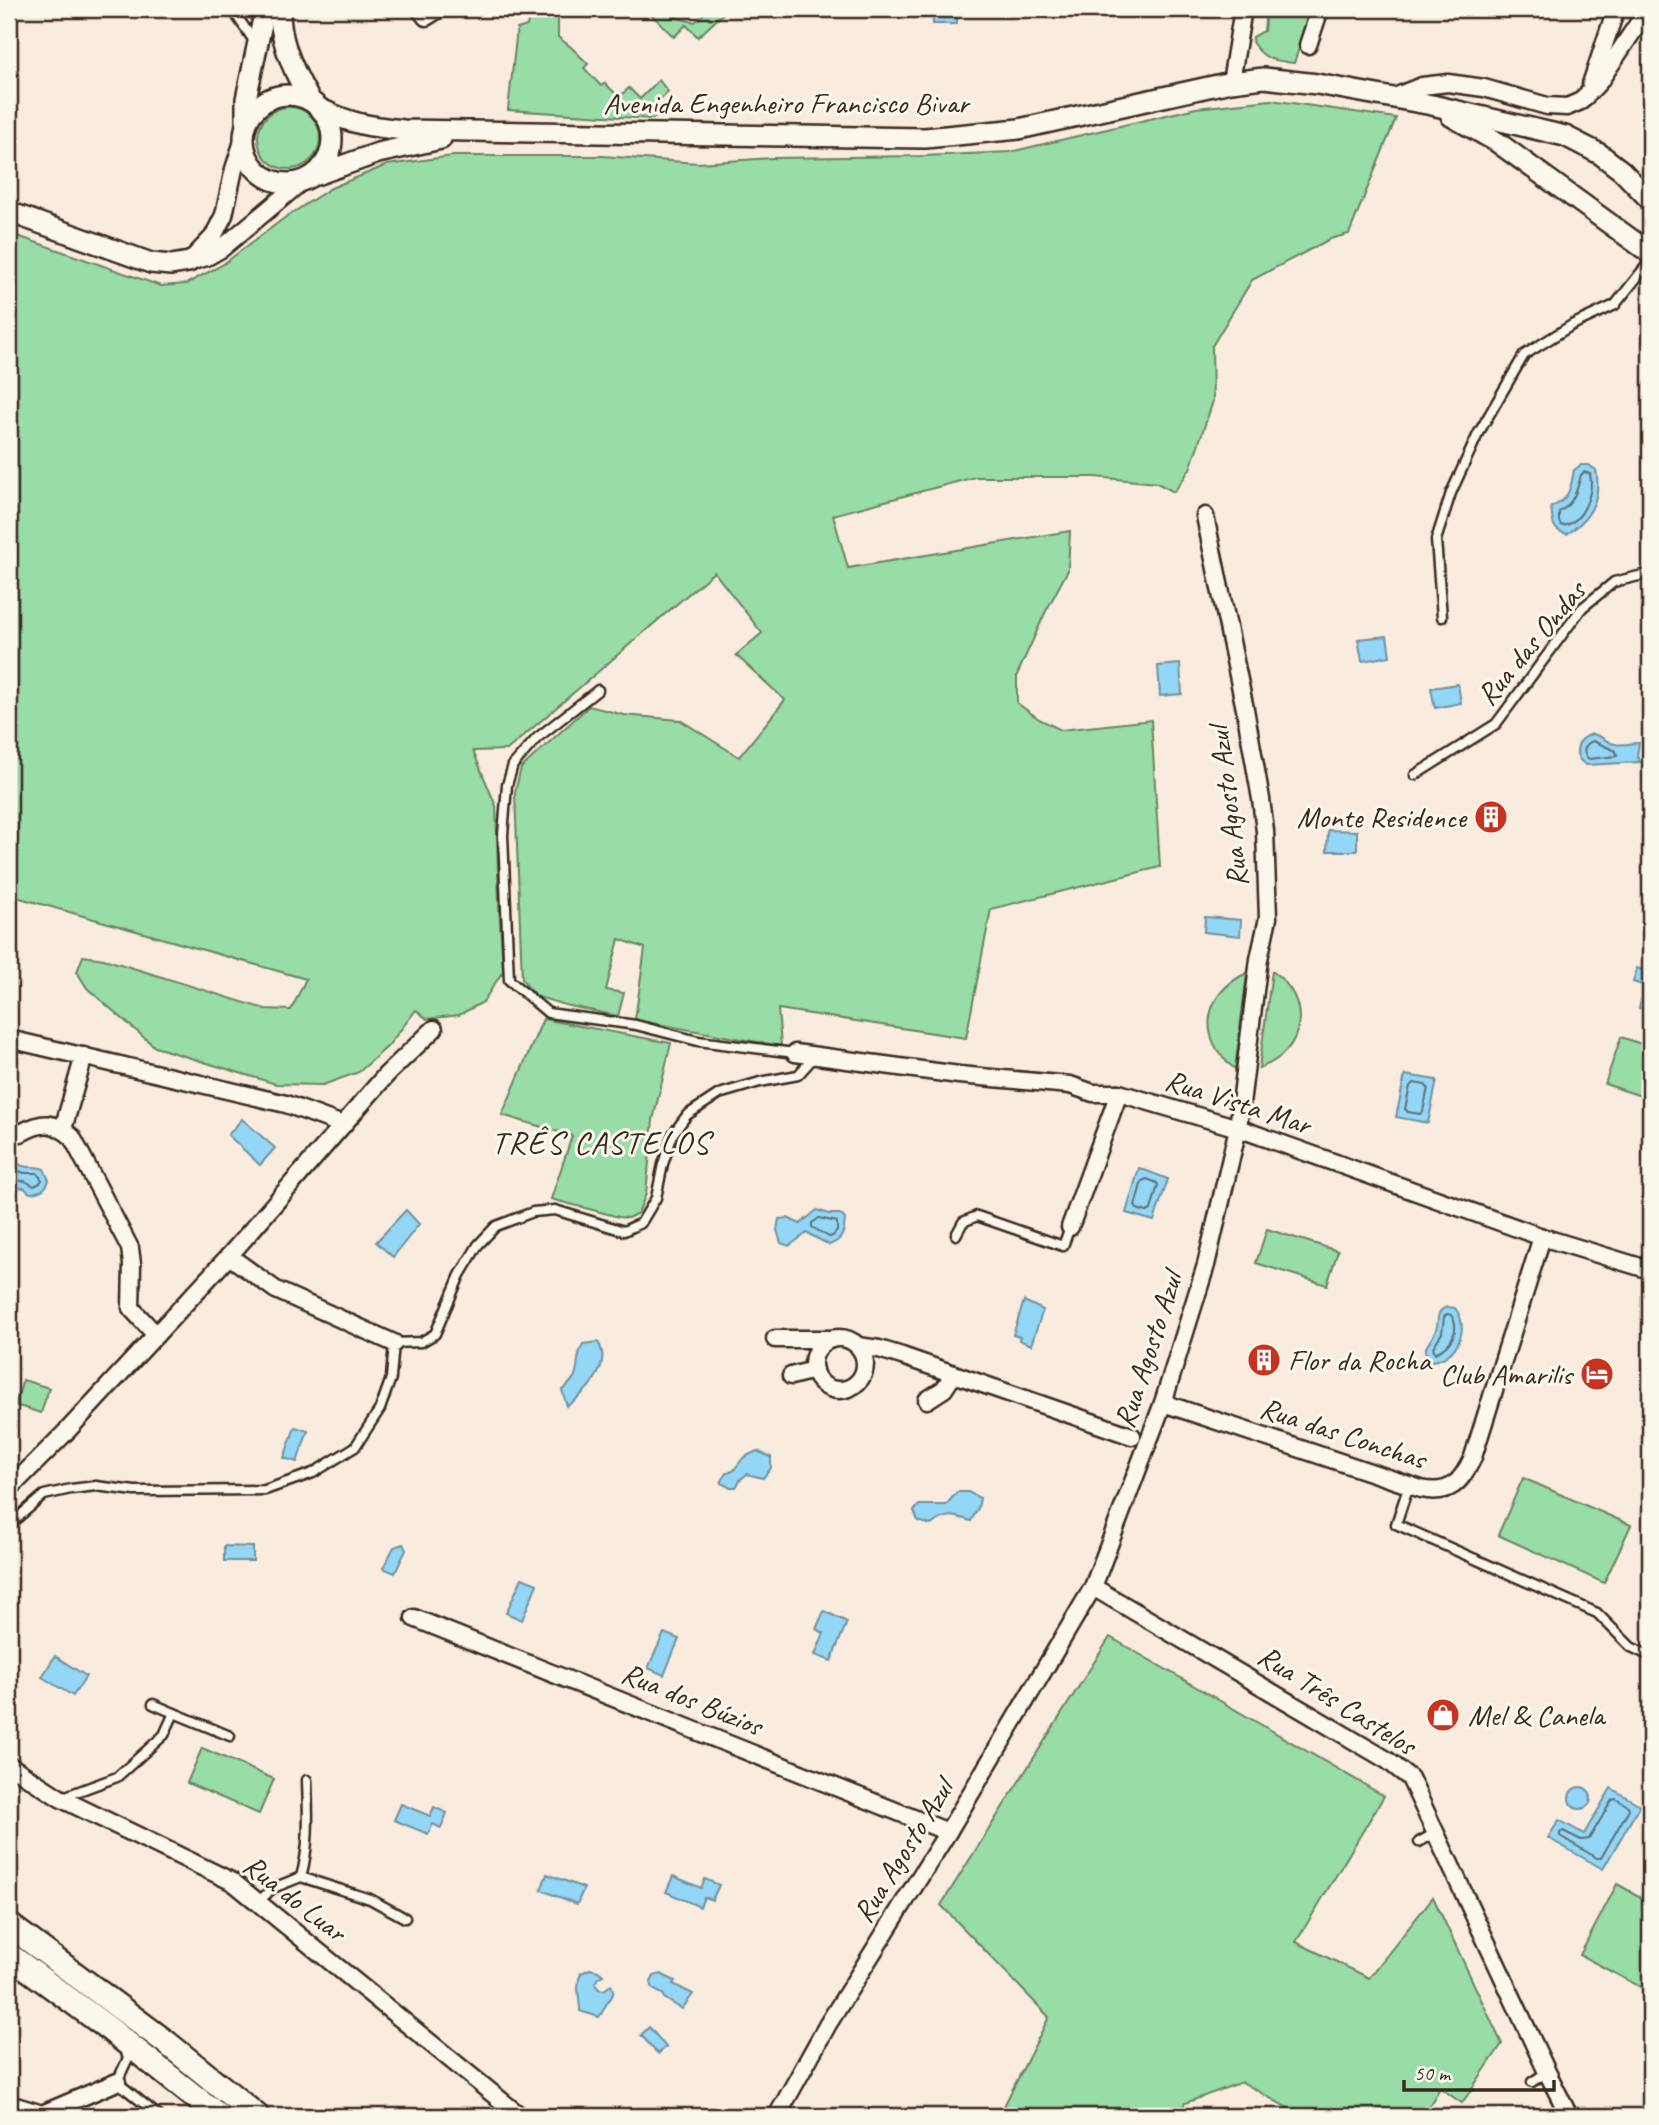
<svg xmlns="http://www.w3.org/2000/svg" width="1659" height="2125" viewBox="0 0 1659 2125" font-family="Caveat,sans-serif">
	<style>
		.green { fill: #98dca8; stroke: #6a8363; stroke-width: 2 }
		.water { fill: #93d6f5; stroke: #70919f; stroke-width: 2 }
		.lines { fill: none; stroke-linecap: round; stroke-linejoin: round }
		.shore { stroke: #5e6f74; stroke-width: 2 }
		.service-casing { stroke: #3b2a1e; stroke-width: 13 }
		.minor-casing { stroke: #3b2a1e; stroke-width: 21 }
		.tertiary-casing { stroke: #3b2a1e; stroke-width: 24 }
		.secondary-casing { stroke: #3b2a1e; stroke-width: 28 }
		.service { stroke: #fbf7ec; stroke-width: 8 }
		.minor { stroke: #fbf7ec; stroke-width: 16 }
		.tertiary { stroke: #fbf7ec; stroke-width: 19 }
		.secondary { stroke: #fbf7ec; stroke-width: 23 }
		.labels { text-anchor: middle; stroke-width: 6; stroke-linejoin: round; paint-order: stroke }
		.street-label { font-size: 30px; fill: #3b2a1e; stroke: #fbf7ec }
		.poi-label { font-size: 30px; fill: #3b2a1e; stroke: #fbf7ec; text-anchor: end }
		.neighbourhood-label { font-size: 32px; letter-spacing: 2px; fill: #3b2a1e; stroke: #fbf7ec }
	</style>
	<rect width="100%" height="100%" fill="#f9ebdd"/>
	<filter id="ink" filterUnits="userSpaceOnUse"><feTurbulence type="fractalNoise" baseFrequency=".0143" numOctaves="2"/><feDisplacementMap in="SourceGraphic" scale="14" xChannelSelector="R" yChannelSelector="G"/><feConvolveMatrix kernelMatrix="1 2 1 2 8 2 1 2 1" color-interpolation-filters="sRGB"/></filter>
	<g filter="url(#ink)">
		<g class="green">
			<polygon points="530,9 545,9 545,16 558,16 558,37 572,48 588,64 584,68 601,86 605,83 619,97 629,88 640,99 659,80 668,92 657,103 662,111 653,119 508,110 517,29 527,26"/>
			<polygon points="646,9 670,9 677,18 695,22 709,9 728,9 698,37 686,25 674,37"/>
			<path d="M 1266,9 L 1312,9 L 1294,63 C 1273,60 1265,61 1252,42 L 1253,37 L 1264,31 Z"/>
			<polygon points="1271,100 1396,118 1349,234 1330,239 1252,280 1212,346 1213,401 1190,469 1174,492 1157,483 1095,477 975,477 833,515 848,568 1070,531 1068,570 1045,613 1017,675 1017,703 1039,719 1061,730 1151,720 1160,867 991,909 966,1038 778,1009 781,1046 635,1020 645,948 619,939 606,990 624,993 618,1016 565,1005 535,996 522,979 515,792 521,768 589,706 624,715 680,720 739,757 785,700 736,655 762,633 714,572 507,750 473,751 496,806 499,905 503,971 483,1002 459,1015 427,1019 416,1010 388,1046 359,1072 323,1085 276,1084 155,1047 87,988 77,972 83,956 104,959 265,1009 291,1010 306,979 9,895 9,233 161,286 186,284 222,265 283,219 331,188 387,165 453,156 602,156 698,163 772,158 923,156 1010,152 1196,108"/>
			<circle cx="289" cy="138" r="31"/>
			<path d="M 1272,971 C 1313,999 1306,1052 1259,1068 Z"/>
			<path d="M 1247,973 L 1235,1069 C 1196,1039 1203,993 1247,973 Z"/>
			<polygon points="543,1019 671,1043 653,1120 646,1194 638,1213 628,1218 619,1217 551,1199 572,1136 502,1115"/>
			<polygon points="1621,1037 1650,1047 1650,1099 1605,1084"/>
			<polygon points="1267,1229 1338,1251 1327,1285 1256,1263"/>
			<polygon points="23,1380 49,1388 41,1413 15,1405"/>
			<polygon points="1523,1478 1631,1525 1604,1583 1498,1535"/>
			<polygon points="1110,1637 1384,1796 1296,1942 1369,1978 1433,1897 1502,2044 1462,2103 1440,2088 1423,2116 1302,2116 1242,2082 1185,2103 1177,2116 999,2116 1049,2017 941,1905"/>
			<polygon points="202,1748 274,1779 259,1814 187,1783"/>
			<polygon points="1617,1884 1650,1902 1650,1992 1580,1955"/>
			<polygon points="9,1937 244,2116 234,2116 111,2019 9,1943"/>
		</g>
		<g class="water">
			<rect x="933" y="15" width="24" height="9"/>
			<path d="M 1581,465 L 1589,465 L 1596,470 C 1602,498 1590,519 1567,534 C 1551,531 1553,520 1551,507 C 1569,500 1571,488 1574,470 Z"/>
			<polygon points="1387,636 1390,656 1362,661 1358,639"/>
			<polygon points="1180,664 1182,694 1160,696 1158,666"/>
			<polygon points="1458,684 1461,703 1435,708 1431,688"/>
			<path d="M 1592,734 C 1601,735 1606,742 1615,744 C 1623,746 1631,743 1639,743 L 1637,756 L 1640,762 L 1586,765 C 1571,756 1576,739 1592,734 Z"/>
			<polygon points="1328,830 1357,831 1357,851 1327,851"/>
			<polygon points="1205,917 1241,920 1240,936 1204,932"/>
			<polygon points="1637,968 1650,972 1650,1011 1639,1008 1645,986 1633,982"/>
			<polygon points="1405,1075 1437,1080 1428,1123 1396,1117"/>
			<polygon points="242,1119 275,1148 260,1165 228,1135"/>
			<path d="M 9,1160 C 16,1161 17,1164 23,1166 C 30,1168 37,1166 44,1169 L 49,1180 C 46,1190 40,1192 30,1193 L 24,1188 L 9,1187 Z"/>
			<polygon points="1139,1168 1168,1179 1154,1221 1126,1213"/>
			<polygon points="406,1210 419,1224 393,1257 376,1242"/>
			<path d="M 817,1210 L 829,1214 L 840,1214 L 845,1219 C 844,1233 843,1240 829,1245 L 807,1233 L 789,1246 L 781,1243 L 777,1230 L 779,1219 L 788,1218 L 800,1224 Z"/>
			<polygon points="1024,1301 1043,1310 1031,1345 1019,1340 1020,1337 1013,1335"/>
			<path d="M 1447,1307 L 1455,1308 C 1471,1328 1457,1359 1431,1361 L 1425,1351 C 1427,1343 1433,1338 1436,1330 C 1440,1319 1434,1312 1447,1307 Z"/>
			<path d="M 598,1342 C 613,1366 586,1393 567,1406 L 562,1390 C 585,1373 572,1364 583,1344 Z"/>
			<polygon points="295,1427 308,1431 297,1462 284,1458"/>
			<polygon points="757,1451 771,1457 771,1468 763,1478 747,1474 741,1479 736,1487 729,1487 721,1483 726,1473 733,1471 744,1457"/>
			<path d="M 957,1492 L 968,1492 L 980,1498 L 978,1508 L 971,1521 C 953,1515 947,1513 931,1525 L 918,1521 L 914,1511 L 919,1505 L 946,1505 Z"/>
			<polygon points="403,1544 406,1550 395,1573 383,1568 394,1547"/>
			<polygon points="224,1546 253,1547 253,1561 224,1561"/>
			<polygon points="522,1578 537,1584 522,1620 506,1613"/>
			<polygon points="824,1611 847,1622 831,1661 815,1655 824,1633 816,1629"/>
			<polygon points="664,1633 679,1639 664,1675 648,1668"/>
			<polygon points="55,1656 86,1676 73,1696 42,1677"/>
			<circle cx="1580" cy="1798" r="11"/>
			<polygon points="1611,1788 1640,1805 1603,1869 1548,1838 1559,1820 1584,1834"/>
			<polygon points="401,1804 430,1816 434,1807 447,1813 441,1828 433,1824 428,1834 394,1820"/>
			<polygon points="547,1874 584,1888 577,1904 541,1890"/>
			<polygon points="673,1876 701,1888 705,1879 719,1885 712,1900 704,1897 700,1907 666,1892"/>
			<path d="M 590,1969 L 598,1971 L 603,1975 L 598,1978 L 595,1984 L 599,1989 L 604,1990 L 611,1985 C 616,1994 612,1996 607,2003 C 604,2008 603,2012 599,2017 L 580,2011 C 580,1997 575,1987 581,1973 Z"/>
			<polygon points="661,1974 675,1981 673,1984 693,1994 682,2009 664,1998 664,1995 653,1989 651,1982 654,1976"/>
			<polygon points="649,2027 666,2047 658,2054 641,2035"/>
		</g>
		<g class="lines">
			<g class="shore">
				<path d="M 1584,472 L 1590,474 C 1594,493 1583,523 1562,526 L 1559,522 L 1559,512 C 1573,504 1577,491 1581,475 Z"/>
				<path d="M 1593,741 L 1616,751 L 1617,756 L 1589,759 C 1581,753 1584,744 1593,741 Z"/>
				<polygon points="1414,1083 1425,1085 1428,1088 1423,1111 1420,1114 1408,1112 1405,1109 1410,1086"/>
				<polyline points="9,1167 24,1173 37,1173 42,1180 40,1183 34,1186 25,1181 9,1180"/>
				<polygon points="1147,1179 1157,1183 1158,1185 1151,1210 1147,1212 1137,1209 1135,1206 1142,1181"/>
				<polygon points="819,1218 837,1222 837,1231 833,1236 829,1237 812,1227 812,1223"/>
				<path d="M 1447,1314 L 1451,1315 C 1462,1329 1450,1347 1435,1353 L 1433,1347 L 1442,1333 L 1444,1317 Z"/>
				<polygon points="1616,1799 1628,1806 1629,1809 1601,1858 1597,1858 1560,1836 1560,1833 1563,1831 1581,1840 1589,1839 1612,1800"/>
			</g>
			<defs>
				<g id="service">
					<polyline points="232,9 254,41"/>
					<polyline points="1442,617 1436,540 1451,493 1478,434 1524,355 1572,325 1615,305 1650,261"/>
					<polyline points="598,690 537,738 513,765 507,785 503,835 509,980 548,1013 636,1025 698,1041 795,1053"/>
					<polyline points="1415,775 1496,724 1582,608 1614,582 1643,575 1650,576"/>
					<polyline points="956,1235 963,1222 977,1216 1063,1246 1070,1227"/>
					<polyline points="1409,1485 1396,1524 1597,1613 1631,1647 1650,1656"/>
					<polyline points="9,1525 44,1495 71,1489 96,1486 135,1491 265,1490 313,1473 355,1447 380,1409 391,1378 394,1343 421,1342 435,1334 460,1275 478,1245 496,1226 533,1212 555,1210 624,1231 641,1223 656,1198 663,1164 673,1134 687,1115 719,1094 760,1082 798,1075 815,1056"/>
					<polyline points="153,1704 174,1713"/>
					<polyline points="63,1797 117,1777 164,1735 174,1713 230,1736"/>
					<polyline points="1419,1842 1437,1832"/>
					<path d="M 301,1877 C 310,1845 308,1812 307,1780"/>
					<polyline points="258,1902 273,1888 301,1877 370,1899 405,1918"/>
					<polyline points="125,2050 128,2058 117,2082 159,2116"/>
					<polyline points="1532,2082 1547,2072"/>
				</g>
				<g id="minor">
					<polyline points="420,9 426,17 439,9"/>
					<polyline points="1308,45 1320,9"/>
					<polyline points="1231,82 1243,9"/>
					<polyline points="1591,84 1616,9"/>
					<polyline points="1392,98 1422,86 1448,83 1484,88 1547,106 1567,107 1581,101 1599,82 1648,9"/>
					<polyline points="190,261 213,237 224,215 234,169 244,138"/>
					<polyline points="189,262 207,257 221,249 301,182"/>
					<polyline points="9,1039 286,1104 343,1125"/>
					<polyline points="795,1053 959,1075 1070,1085 1093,1093 1119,1093 1238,1128 1542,1237 1650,1270"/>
					<polyline points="63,1129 84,1056"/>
					<path d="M 9,1130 L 21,1133 C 42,1121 54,1121 72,1137 L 130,1248 L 132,1264 L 131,1308 L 156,1335"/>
					<polyline points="1070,1227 1119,1093"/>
					<polyline points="229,1256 276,1290 394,1343"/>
					<circle cx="839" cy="1364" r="26"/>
					<polyline points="775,1339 831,1339"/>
					<polyline points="858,1346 879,1349 902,1356 1132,1436"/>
					<polyline points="791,1376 814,1370"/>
					<polyline points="927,1400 944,1389 954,1374"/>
					<path d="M 1163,1403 L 1421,1489 C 1450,1495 1461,1483 1473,1457 L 1542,1237"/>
					<polyline points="9,1489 67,1431 229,1256 387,1074 434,1029"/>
					<polyline points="1093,1587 1387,1760 1410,1778 1547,2072 1569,2116"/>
					<polyline points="414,1618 948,1832"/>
					<polyline points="9,1765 60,1798 233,1882 520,2116"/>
					<polyline points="9,2104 42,2114 117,2082"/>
					<polyline points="777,2116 828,2024 948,1832 1093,1587 1163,1403 1206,1265 1238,1128 1259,959 1268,918 1265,831 1261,799 1245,709 1205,516"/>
				</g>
				<g id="tertiary">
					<path d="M 280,9 C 279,41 294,73 310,100"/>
					<circle cx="288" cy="139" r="44"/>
					<path d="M 321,109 C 351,124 371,127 404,130 L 925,138 L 1019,129 L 1231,82 L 1264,78 L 1317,84 L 1432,105 L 1565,136 L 1600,154 L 1622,171 L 1650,200"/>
					<polyline points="1451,116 1497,142 1650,253"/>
					<polyline points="246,125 246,99 265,9"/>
					<polyline points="316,175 378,153 441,139"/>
					<polyline points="9,212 151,263 171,265 189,262"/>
				</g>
				<g id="secondary">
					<polyline points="9,1925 167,2043 257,2116"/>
					<polyline points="9,1955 108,2028 219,2116"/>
				</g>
			</defs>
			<use href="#service" class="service-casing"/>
			<use href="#minor" class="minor-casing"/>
			<use href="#tertiary" class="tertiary-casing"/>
			<use href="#secondary" class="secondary-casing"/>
			<use href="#service" class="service"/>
			<use href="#minor" class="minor"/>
			<use href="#tertiary" class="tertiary"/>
			<use href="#secondary" class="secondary"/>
		</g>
	</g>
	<defs>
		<symbol id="building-disc" viewBox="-11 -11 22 22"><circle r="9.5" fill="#c8321e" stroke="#fbf7ec"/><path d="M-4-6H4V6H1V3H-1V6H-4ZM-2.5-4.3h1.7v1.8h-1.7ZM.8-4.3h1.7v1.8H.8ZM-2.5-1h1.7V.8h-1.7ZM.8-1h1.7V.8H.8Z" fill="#fff"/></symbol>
		<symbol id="hotel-disc" viewBox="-11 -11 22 22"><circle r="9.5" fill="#c8321e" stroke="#fbf7ec"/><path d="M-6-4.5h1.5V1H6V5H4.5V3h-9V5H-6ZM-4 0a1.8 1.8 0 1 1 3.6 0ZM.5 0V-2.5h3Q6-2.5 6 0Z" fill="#fff"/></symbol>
		<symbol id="shop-disc" viewBox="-11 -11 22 22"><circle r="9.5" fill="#c8321e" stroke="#fbf7ec"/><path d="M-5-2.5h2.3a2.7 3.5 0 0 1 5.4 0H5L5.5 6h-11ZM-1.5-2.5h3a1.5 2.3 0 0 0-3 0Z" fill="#fff"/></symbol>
	</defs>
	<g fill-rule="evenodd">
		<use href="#building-disc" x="1472" y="798" width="38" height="38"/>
		<use href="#building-disc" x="1245" y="1341" width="38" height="38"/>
		<use href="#hotel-disc" x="1578" y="1355" width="38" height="38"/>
		<use href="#shop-disc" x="1424" y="1696" width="38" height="38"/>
	</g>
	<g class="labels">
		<g class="street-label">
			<text x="786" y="113">Avenida Engenheiro Francisco Bivar</text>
			<text transform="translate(1531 643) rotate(-50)" y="10">Rua das Ondas</text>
			<text transform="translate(1228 807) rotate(-97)" y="10">Rua Agosto Azul</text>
			<text transform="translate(1238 1102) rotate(18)" y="10">Rua Vista Mar</text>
			<text transform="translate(1148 1350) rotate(-72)" y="10">Rua Agosto Azul</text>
			<text transform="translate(1343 1433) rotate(18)" y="10">Rua das Conchas</text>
			<text transform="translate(692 1699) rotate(22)" y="10">Rua dos Búzios</text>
			<text transform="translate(1337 1700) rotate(32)" y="10">Rua Três Castelos</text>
			<text transform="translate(903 1851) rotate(-58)" y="10">Rua Agosto Azul</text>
			<text transform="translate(295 1898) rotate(38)" y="10">Rua do Luar</text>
		</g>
		<g class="poi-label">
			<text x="1466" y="827">Monte Residence</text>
			<text x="1288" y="1370" text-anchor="start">Flor da Rocha</text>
			<text x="1572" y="1384">Club Amarilis</text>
			<text x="1468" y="1725" text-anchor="start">Mel &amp; Canela</text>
		</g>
		<g class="neighbourhood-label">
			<text x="601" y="1153">TRÊS CASTELOS</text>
		</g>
	</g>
	<rect width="1659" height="2125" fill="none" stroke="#fbf7ec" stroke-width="35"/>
	<rect x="18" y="18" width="1624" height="2090" fill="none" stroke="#3b2a1e" stroke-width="2.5" filter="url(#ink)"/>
	<path d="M1404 2080v10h150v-10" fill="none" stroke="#3b2a1e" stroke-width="3.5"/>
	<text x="1414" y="2080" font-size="21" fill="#3b2a1e" stroke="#fbf7ec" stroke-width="5" paint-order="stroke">50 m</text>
</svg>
